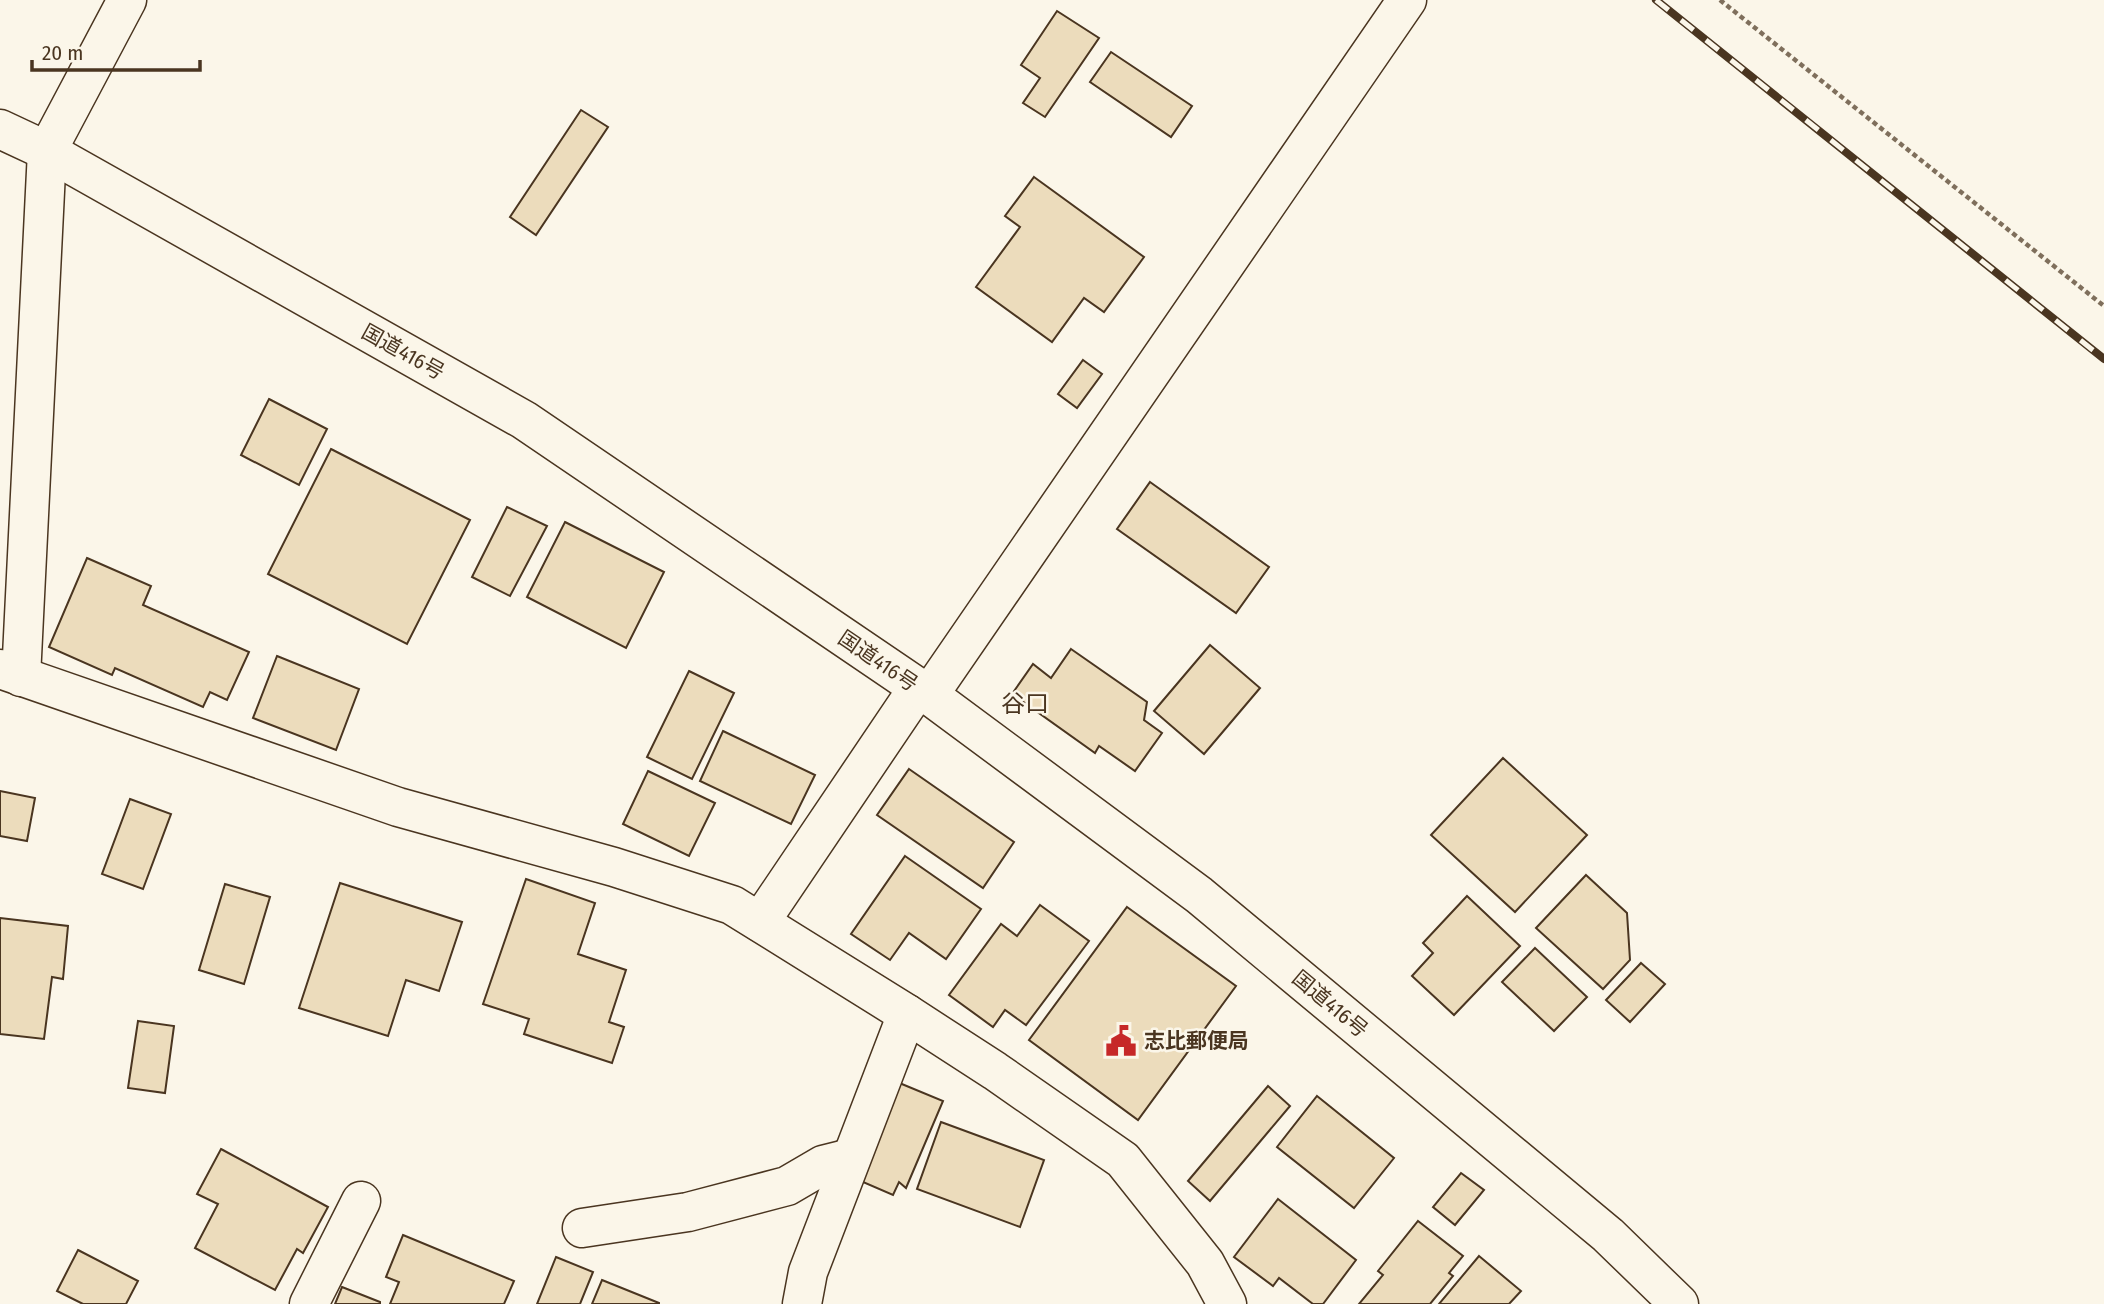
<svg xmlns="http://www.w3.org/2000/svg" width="2104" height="1304" viewBox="0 0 2104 1304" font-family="'Fira Sans Condensed','Noto Sans JP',sans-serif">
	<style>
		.building { fill: #ecdcbc; stroke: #4a3520; stroke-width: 2 }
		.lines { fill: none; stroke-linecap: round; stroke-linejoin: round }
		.minor-casing { stroke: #4a3520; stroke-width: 41 }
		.highway-casing { stroke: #4a3520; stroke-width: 41 }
		.path { stroke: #7f6f5c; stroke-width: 4.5; stroke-dasharray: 5 3.5; stroke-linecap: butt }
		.minor { stroke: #fbf6e9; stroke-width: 38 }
		.highway { stroke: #fbf6e9; stroke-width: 38 }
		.rail-casing { stroke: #4a3520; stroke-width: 8 }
		.rail { stroke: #fbf6e9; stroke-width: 5; stroke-dasharray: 16; stroke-linecap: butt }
		.labels { text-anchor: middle; stroke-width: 5; stroke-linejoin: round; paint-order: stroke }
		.street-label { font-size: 21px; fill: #4a3520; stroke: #fbf6e9 }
		.poi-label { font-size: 21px; font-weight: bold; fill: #4a3520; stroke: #fbf6e9; text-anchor: start }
		.quarter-label { font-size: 24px; fill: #4a3520; stroke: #fbf6e9 }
	</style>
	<rect width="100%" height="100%" fill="#fbf6e9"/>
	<g class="building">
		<polygon points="1057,11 1099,38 1045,117 1023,103 1040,78 1021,65"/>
		<polygon points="1111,52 1192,106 1171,137 1090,82"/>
		<polygon points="581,110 608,127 536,235 510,217"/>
		<polygon points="1034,177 1144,257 1104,312 1084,298 1052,342 976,287 1020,227 1005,216"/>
		<polygon points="1083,360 1102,374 1077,408 1058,394"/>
		<polygon points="269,399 327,429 299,485 241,455"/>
		<polygon points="331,449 470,520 407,644 268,574"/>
		<polygon points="1150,482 1269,567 1236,613 1117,529"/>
		<polygon points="507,507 547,526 510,596 472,577"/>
		<polygon points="565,522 664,572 626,648 527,597"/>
		<polygon points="87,558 151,586 143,605 249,652 227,700 210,692 203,707 115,668 112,675 49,647"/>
		<polygon points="1210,645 1260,688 1204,754 1154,711"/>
		<polygon points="1071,649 1147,702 1144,720 1162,733 1135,771 1099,746 1095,753 1012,694 1033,664 1051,678"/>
		<polygon points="277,656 359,689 336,750 253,718"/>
		<polygon points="689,671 734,693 692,779 647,757"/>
		<polygon points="723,731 815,775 791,824 700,781"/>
		<polygon points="1503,758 1587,835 1515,912 1431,835"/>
		<polygon points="909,769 1014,842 983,888 877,815"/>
		<polygon points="648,771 715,803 689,856 623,824"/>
		<polygon points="0,791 35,798 27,841 0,836"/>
		<polygon points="130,799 171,814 143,889 102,874"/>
		<polygon points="905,856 981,909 946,959 909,933 890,960 851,934"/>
		<polygon points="1586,875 1627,913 1630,960 1603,989 1536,928"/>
		<polygon points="526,879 595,903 578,954 626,970 609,1022 624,1027 612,1063 524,1034 529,1019 483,1004"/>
		<polygon points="340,883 462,922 439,991 406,980 388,1036 299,1008"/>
		<polygon points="225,884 270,897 244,984 199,970"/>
		<polygon points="1467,896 1520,946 1454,1015 1412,976 1433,953 1423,943"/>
		<polygon points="1040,905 1089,941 1026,1025 1005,1010 993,1027 949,995 1001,924 1017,936"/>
		<polygon points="1127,907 1236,986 1138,1120 1029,1040"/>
		<polygon points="0,918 68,926 63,979 52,977 44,1039 0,1034"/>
		<polygon points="1535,948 1587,997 1554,1031 1502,982"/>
		<polygon points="1641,963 1665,984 1630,1022 1606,1000"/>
		<polygon points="138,1021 174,1026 165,1093 128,1088"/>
		<polygon points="897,1082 943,1101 906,1188 899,1182 893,1195 856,1179"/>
		<polygon points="1268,1086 1290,1106 1210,1201 1188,1181"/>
		<polygon points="1317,1096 1394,1158 1354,1208 1277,1147"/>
		<polygon points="941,1122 1044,1160 1020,1227 917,1189"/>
		<polygon points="221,1149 328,1207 303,1253 297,1249 275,1290 195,1248 218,1204 197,1194"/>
		<polygon points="1461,1173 1484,1190 1455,1225 1433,1207"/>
		<polygon points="1278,1199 1356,1260 1323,1304 1313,1304 1279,1278 1273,1286 1234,1257"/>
		<polygon points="1418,1221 1463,1256 1449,1273 1453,1276 1430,1304 1359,1304 1383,1275 1378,1271"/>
		<polygon points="403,1235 514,1281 504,1304 390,1304 399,1282 386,1277"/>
		<polygon points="78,1250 138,1281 126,1304 83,1304 57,1291"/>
		<polygon points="1479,1256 1521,1291 1509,1304 1439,1304"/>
		<polygon points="556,1257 593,1272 580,1304 537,1304"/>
		<polygon points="602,1280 659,1303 659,1304 592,1304"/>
		<polygon points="342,1287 380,1302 380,1304 335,1304"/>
	</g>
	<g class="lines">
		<defs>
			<g id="minor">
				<polyline points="0,669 398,807 614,867 732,905 907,1014 995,1071 1123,1160 1205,1263 1227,1304"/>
				<polyline points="21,677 47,151 127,0"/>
				<polyline points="929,695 1407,0"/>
				<polyline points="760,922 918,688"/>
				<polyline points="582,1228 688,1212 787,1186 823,1165 851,1158"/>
				<polyline points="309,1304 361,1201"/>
				<polyline points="802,1304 808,1272 907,1014"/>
			</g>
			<polyline id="highway" points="0,129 47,151 524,420 929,695 1199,895 1608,1235 1679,1304"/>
		</defs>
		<use href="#minor" class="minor-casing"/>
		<use href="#highway" class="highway-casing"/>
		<polyline class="path" points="1720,0 2104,306"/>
		<use href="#minor" class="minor"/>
		<use href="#highway" class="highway"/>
		<defs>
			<polyline id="rail" points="1656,0 2104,359"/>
		</defs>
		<use href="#rail" class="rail-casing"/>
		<use href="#rail" class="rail"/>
	</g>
	<defs>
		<symbol id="civic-bare" viewBox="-9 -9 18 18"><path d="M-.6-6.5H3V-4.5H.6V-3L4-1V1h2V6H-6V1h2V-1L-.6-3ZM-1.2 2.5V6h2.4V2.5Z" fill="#c62828" stroke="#fbf6e9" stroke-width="2.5" paint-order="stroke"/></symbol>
	</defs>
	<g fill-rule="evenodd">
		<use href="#civic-bare" x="1099" y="1019" width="44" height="44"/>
	</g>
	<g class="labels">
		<g class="street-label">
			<text transform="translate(403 352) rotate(29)" y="7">国道416号</text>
			<text transform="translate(878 661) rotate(34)" y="7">国道416号</text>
			<text transform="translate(1330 1004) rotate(40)" y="7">国道416号</text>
		</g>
		<g class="poi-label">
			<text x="1144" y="1048">志比郵便局</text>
		</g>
		<g class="quarter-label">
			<text x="1025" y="712">谷口</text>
		</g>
	</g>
	<path d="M32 60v10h168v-10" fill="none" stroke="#4a3520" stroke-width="3.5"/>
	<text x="42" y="60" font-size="21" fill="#4a3520" stroke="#fbf6e9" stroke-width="5" paint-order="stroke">20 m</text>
</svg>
